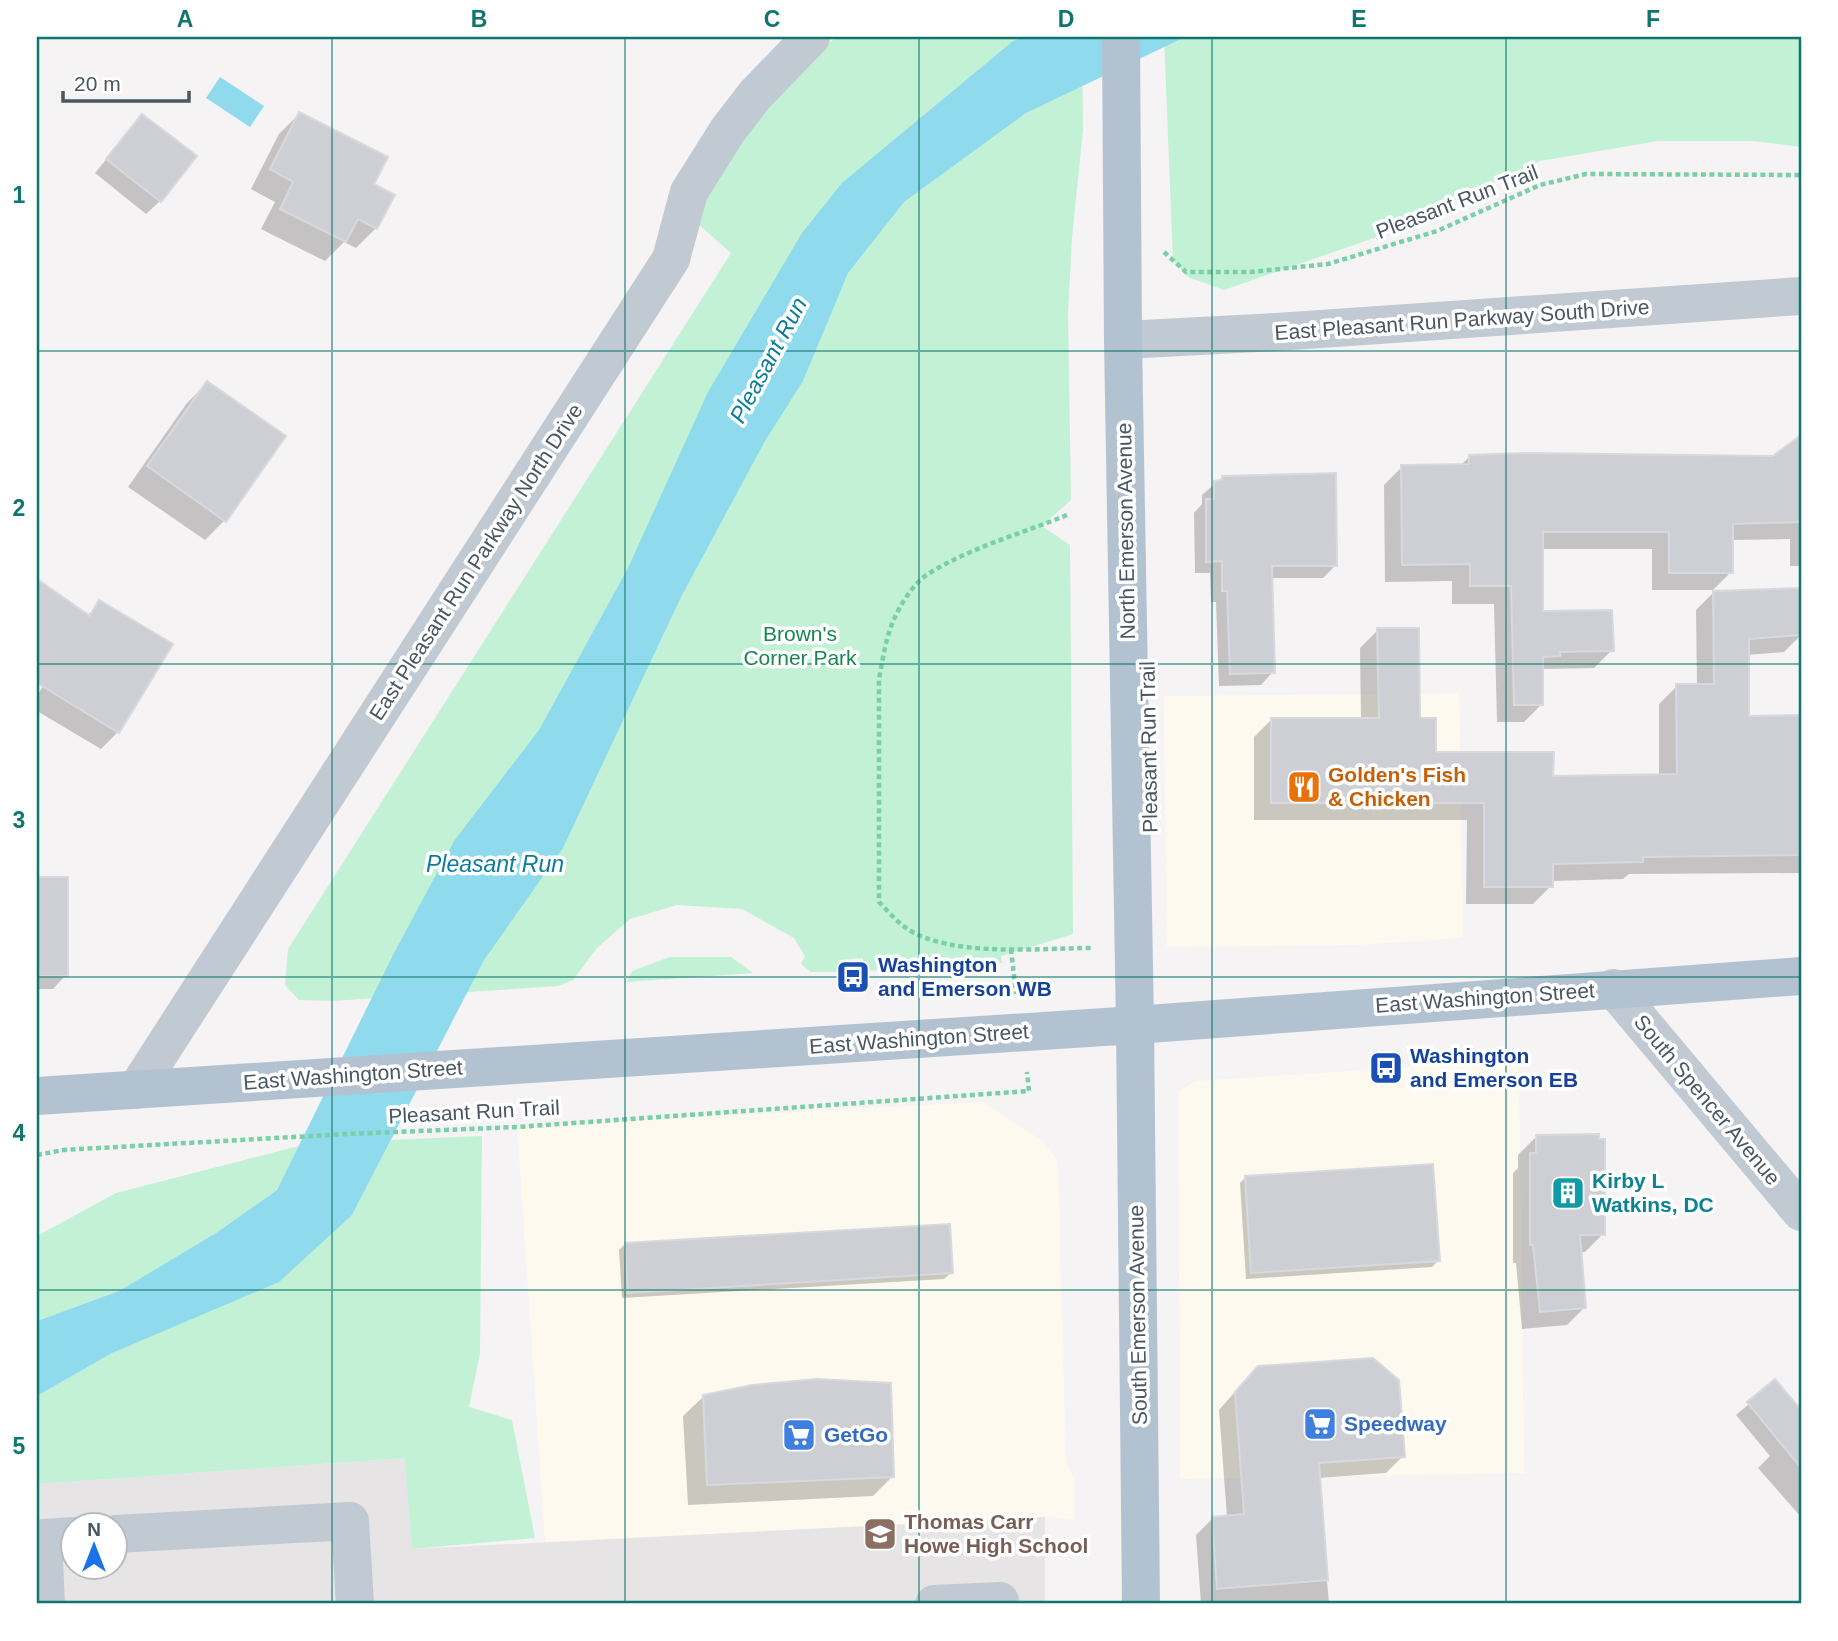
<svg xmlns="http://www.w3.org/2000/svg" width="1838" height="1641" viewBox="0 0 1838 1641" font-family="Helvetica,sans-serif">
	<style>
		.commercial { fill: #fdf9ef }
		.education { fill: #e6e4e5; fill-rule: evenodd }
		.green { fill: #c3f1d5 }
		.water { fill: #90daee }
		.shadow { fill: #0003 }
		.building { fill: #cdcfd5; stroke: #d7d9de; stroke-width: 2 }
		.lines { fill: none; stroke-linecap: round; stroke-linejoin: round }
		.path { stroke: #7ad0a6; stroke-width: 4.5; stroke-dasharray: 5 3.5; stroke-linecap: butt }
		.minor { stroke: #c1cad2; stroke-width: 38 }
		.major { stroke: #b3c2d1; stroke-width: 38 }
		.grid { fill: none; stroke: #0f766e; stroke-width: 2; stroke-opacity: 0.55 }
		.labels { text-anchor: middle; stroke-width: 7; stroke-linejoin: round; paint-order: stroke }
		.street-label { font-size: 21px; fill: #4a5661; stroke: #fff }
		.park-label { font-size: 21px; fill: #17864f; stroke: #fff }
		.food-label { font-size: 21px; font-weight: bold; fill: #c56008; stroke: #fff; text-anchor: start }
		.transit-label { font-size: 21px; font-weight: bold; fill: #164399; stroke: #fff; text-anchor: start }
		.culture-label { font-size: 21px; font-weight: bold; fill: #0d838f; stroke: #fff; text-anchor: start }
		.shop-label { font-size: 21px; font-weight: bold; fill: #366cbe; stroke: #fff; text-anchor: start }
		.education-label { font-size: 21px; font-weight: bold; fill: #785e54; stroke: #fff; text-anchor: start }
		.water-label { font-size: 23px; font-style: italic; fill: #0c7c9b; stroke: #fff }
		.neatline { fill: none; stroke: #0f766e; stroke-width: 2.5 }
		.grid-label { font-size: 23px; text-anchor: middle; font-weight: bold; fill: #0f766e }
	</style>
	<rect width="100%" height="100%" fill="#f5f3f3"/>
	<g class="commercial">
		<polygon points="1459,693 1463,938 1356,945 1167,947 1164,696"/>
		<polygon points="1519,1060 1524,1473 1180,1479 1178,1092 1195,1081"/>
		<polygon points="983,1102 1041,1140 1058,1161 1066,1463 1074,1477 1074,1520 1045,1517 545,1543 517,1127"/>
	</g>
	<path class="education" d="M 406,1458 L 413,1549 L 1045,1517 L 1045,1604 L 37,1604 L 37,1484 ZM 74,1526 L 116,1526 L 116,1568 L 74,1568 Z"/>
	<g class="green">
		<polygon points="836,37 1082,37 1083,130 1072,238 1068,314 1071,500 1042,526 1070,545 1073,934 1001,956 1002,963 865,971 863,958 839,960 839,972 811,972 801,964 805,956 794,938 742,909 677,905 630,919 596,949 573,980 558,986 332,1001 299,1000 285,985 288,949 731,253 690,217 723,159 788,80"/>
		<polygon points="1164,37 1801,37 1801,147 1754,141 1658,141 1540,161 1400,229 1224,290 1188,277 1173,260"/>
		<polygon points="670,957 731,957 753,973 627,982 632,971"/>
		<polygon points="482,1136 480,1353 469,1407 512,1420 535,1538 412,1549 405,1458 37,1484 37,1396 352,1215 391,1140"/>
		<polygon points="299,1146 277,1190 216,1233 119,1291 37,1321 37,1236 116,1193"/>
	</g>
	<g class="water">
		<polygon points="1024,37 1185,37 1026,113 904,202 848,273 803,381 765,441 681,597 563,848 484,960 352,1215 279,1282 112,1353 37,1396 37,1321 119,1291 216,1233 277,1190 393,955 454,841 539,730 627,570 708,392 802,233 842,183 1013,41"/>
		<polygon points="220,77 264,106 250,127 206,98"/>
	</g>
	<g class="shadow">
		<polygon points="299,114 372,185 376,228 356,248 344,242 325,261 261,229 275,202 251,189 279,134"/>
		<polygon points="142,116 160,201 146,214 95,173"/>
		<polygon points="207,383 225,520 205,540 128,487 187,403"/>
		<polygon points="1792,452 1801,457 1801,566 1790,566 1790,539 1731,540 1731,572 1713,590 1652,590 1652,549 1542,549 1542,612 1612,650 1594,668 1544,669 1542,672 1542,704 1524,722 1497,722 1494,604 1452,604 1452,581 1385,582 1384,485 1402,467 1460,466 1470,456 1774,458"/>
		<polygon points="1223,477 1335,566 1323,578 1271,578 1273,672 1261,685 1219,686 1216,602 1211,602 1210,573 1195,573 1194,513 1202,504 1202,495"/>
		<polygon points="37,581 87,616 100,603 118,732 101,749 37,711 37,696 51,672 37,662"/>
		<polygon points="1800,590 1801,635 1784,652 1747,655 1748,718 1801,717 1801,873 1629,874 1623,879 1551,881 1551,886 1533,904 1466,904 1467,820 1254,820 1254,737 1272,719 1361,719 1360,648 1378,630 1434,754 1552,778 1659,776 1659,704 1677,686 1697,686 1696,610 1714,592"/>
		<polygon points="37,879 66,879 66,975 53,989 37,989"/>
		<polygon points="1536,1137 1603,1234 1585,1252 1579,1252 1585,1307 1567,1325 1522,1329 1516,1263 1513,1263 1513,1173 1518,1168 1518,1155"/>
		<polygon points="1246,1177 1438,1261 1432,1267 1246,1279 1240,1183"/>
		<polygon points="625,1244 951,1273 944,1279 622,1298 619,1250"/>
		<polygon points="1775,1382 1801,1413 1801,1517 1758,1468 1770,1456 1736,1415"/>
		<polygon points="1241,1385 1403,1456 1386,1473 1318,1478 1329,1604 1201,1604 1196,1535 1213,1518 1227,1517 1219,1410"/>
		<polygon points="704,1396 893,1476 873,1496 688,1505 683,1416"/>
	</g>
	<g class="building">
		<polygon points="299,112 388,157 374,184 395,195 377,229 358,219 346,242 280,209 293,182 270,169"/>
		<polygon points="142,114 197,156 161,202 106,159"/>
		<polygon points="207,381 286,436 226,522 147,466"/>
		<polygon points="1801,435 1801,522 1733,524 1733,573 1669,573 1669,532 1543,532 1543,611 1612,610 1614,651 1560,652 1560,656 1543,657 1543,705 1514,705 1511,586 1470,586 1470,564 1402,565 1401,465 1469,464 1469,455 1526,453 1773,456"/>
		<polygon points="1336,473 1337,566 1272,566 1275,673 1230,674 1227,591 1222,591 1222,561 1206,562 1206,499 1214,499 1214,481 1222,480 1222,476"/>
		<polygon points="37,579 90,616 99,600 173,644 119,733 37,683"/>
		<polygon points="1801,588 1801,635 1749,639 1749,716 1801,715 1801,855 1643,857 1643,862 1553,864 1553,887 1484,887 1484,803 1271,803 1271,718 1379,718 1377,628 1419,628 1420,718 1436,718 1436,752 1554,752 1553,776 1677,774 1676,684 1714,684 1713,591"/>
		<rect x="37" y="877" width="31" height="99"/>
		<polygon points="1599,1134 1599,1139 1605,1139 1605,1235 1580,1235 1586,1308 1540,1312 1533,1245 1530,1245 1530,1153 1536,1153 1536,1135"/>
		<polygon points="1433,1164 1440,1261 1251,1273 1245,1176"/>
		<polygon points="950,1224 953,1273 628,1293 625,1243"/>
		<polygon points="1373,1358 1399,1380 1405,1457 1319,1463 1328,1580 1217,1589 1212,1517 1244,1514 1235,1392 1258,1366"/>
		<polygon points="817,1379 891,1383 894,1477 707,1485 703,1395 752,1385"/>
		<polygon points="1775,1379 1801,1410 1801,1468 1747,1402"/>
	</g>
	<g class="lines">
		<g class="path">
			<polyline points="1164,252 1186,272 1250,272 1328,264 1437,231 1540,185 1586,174 1801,175"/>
			<path d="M 1067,515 C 1021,534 971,547 928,574 C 914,583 902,602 895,617 C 886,636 883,658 879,679 L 879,902 C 887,910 896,921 906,928 C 950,958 1040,948 1092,948"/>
			<polyline points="1011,949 1016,994"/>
			<polyline points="37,1155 63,1150 347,1134 517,1127 1029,1091 1027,1072"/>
		</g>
		<g class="minor">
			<polyline points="1123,340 1277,332 1801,296"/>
			<polyline points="1613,988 1801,1212"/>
			<polyline points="136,1090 671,259 689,192 728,130 755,95 811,37"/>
			<polyline points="116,1534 350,1521 355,1604"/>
			<polyline points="46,1604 43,1538 74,1536"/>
			<polyline points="934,1604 1000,1601"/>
		</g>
		<g class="major">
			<polyline points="1121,37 1123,340 1135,1025 1141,1604"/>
			<polyline points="37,1096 1135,1025 1801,976"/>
		</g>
	</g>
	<path class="grid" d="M 332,37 L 332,1604M 625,37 L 625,1604M 919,37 L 919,1604M 1212,37 L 1212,1604M 1506,37 L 1506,1604M 37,351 L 1801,351M 37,664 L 1801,664M 37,977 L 1801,977M 37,1290 L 1801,1290"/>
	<defs>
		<symbol id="restaurant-square" viewBox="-11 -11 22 22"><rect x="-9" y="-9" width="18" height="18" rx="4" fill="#e8710a" stroke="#fff"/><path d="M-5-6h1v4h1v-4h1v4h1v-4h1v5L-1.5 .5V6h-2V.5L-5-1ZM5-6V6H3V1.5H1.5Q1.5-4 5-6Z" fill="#fff"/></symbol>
		<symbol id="bus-square" viewBox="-11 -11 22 22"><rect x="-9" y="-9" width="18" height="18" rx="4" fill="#1a4fb4" stroke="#fff"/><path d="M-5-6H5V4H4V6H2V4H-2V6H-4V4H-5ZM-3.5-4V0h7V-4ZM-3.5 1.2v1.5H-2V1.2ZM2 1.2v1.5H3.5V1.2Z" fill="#fff"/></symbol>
		<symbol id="building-square" viewBox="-11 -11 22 22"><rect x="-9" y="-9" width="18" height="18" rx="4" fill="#0f9aa8" stroke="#fff"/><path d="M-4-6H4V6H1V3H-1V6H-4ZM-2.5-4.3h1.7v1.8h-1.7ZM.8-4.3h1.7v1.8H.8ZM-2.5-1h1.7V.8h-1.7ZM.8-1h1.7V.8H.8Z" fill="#fff"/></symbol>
		<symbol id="supermarket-square" viewBox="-11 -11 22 22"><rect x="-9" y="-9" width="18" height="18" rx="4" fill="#3f7fe0" stroke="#fff"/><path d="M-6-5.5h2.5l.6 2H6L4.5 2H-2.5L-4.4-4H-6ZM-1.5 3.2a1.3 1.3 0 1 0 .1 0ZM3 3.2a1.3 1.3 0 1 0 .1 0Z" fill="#fff"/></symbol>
		<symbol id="school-square" viewBox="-11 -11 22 22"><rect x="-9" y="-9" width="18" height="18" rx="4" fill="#8d6e63" stroke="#fff"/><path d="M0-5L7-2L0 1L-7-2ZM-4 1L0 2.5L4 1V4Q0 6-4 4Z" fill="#fff"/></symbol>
	</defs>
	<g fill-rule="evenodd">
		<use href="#restaurant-square" x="1285" y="768" width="38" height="38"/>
		<use href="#bus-square" x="834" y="958" width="38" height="38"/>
		<use href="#bus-square" x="1367" y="1049" width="38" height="38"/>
		<use href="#building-square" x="1549" y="1174" width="38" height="38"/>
		<use href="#supermarket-square" x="1301" y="1405" width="38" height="38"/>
		<use href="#supermarket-square" x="780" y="1416" width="38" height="38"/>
		<use href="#school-square" x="861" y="1515" width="38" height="38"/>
	</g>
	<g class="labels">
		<g class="street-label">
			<text transform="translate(1457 202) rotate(-21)" y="7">Pleasant Run Trail</text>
			<text transform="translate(1462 320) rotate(-4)" y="7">East Pleasant Run Parkway South Drive</text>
			<text transform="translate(1126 531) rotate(-91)" y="7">North Emerson Avenue</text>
			<text transform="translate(476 562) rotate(-57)" y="7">East Pleasant Run Parkway North Drive</text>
			<text transform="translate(1149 747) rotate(-91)" y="7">Pleasant Run Trail</text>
			<text transform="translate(1485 998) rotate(-4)" y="7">East Washington Street</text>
			<text transform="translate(919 1039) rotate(-4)" y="7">East Washington Street</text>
			<text transform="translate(353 1075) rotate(-4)" y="7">East Washington Street</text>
			<text transform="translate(1707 1100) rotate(50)" y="7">South Spencer Avenue</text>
			<text transform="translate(474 1112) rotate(-3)" y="7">Pleasant Run Trail</text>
			<text transform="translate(1138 1315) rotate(-91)" y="7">South Emerson Avenue</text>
		</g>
		<g class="park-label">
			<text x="800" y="641">Brown's<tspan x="800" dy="24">Corner Park</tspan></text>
		</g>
		<g class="food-label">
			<text x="1328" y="782">Golden's Fish<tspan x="1328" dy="24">&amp; Chicken</tspan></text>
		</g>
		<g class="transit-label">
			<text x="878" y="972">Washington<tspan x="878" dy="24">and Emerson WB</tspan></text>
			<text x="1410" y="1063">Washington<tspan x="1410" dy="24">and Emerson EB</tspan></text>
		</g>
		<g class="culture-label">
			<text x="1592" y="1188">Kirby L<tspan x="1592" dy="24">Watkins, DC</tspan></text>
		</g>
		<g class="shop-label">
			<text x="1344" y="1431">Speedway</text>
			<text x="824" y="1442">GetGo</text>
		</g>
		<g class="education-label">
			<text x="904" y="1529">Thomas Carr<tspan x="904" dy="24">Howe High School</tspan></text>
		</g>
		<g class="water-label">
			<text transform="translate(768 360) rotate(-62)" y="8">Pleasant Run</text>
			<text x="495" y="872">Pleasant Run</text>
		</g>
	</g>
	<rect width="1838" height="1641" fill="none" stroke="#ffffff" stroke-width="77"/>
	<g transform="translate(94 1546)"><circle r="33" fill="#ffffff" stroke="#b7bbc0" stroke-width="2"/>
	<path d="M0-5L12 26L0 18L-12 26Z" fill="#1a73e8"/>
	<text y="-10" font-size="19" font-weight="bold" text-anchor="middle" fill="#4a5661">N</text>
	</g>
	<path d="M63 91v10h126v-10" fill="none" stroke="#4a5661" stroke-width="3.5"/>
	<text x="74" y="91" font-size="21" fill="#4a5661" stroke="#ffffff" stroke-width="5" paint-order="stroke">20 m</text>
	<rect x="38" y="38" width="1762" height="1564" class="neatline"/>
	<g class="grid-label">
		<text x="185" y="27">A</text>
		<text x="479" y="27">B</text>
		<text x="772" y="27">C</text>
		<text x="1066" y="27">D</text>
		<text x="1359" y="27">E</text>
		<text x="1653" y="27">F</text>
		<text x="19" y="203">1</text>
		<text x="19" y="516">2</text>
		<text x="19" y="828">3</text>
		<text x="19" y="1141">4</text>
		<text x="19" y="1454">5</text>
	</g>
</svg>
